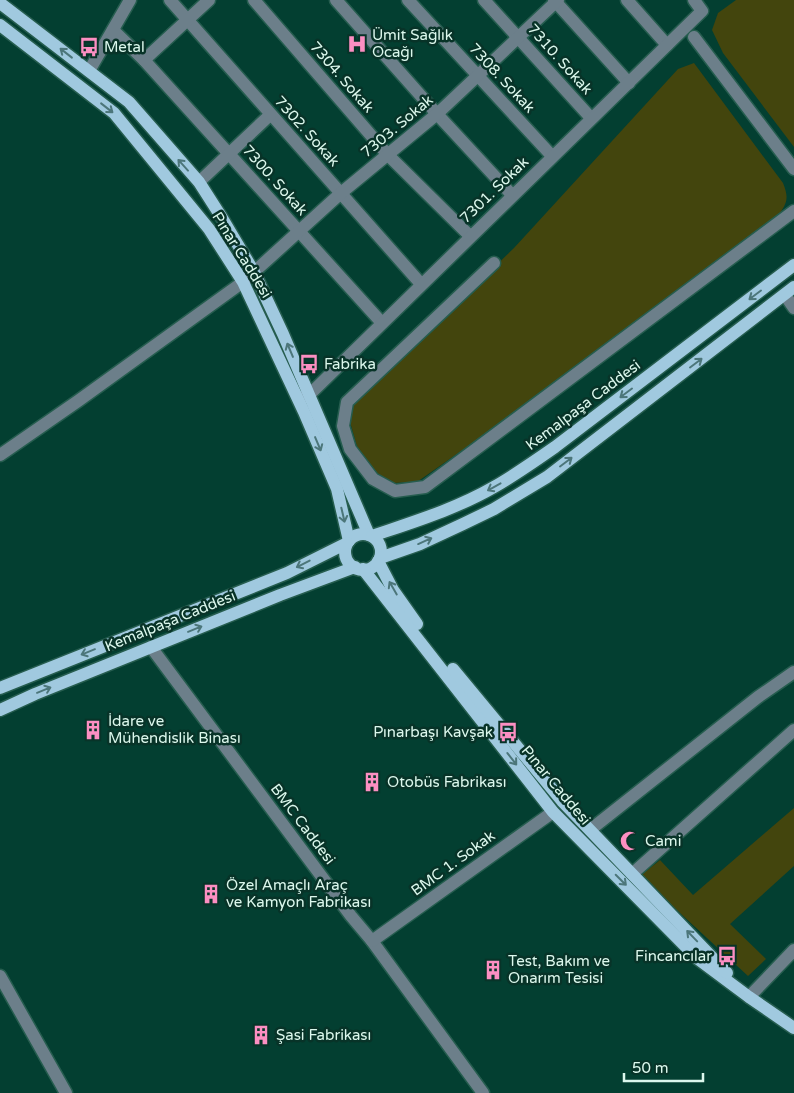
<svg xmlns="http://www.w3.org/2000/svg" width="794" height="1093" viewBox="0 0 794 1093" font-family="'Varela Round',sans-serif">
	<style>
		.green { fill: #43450d }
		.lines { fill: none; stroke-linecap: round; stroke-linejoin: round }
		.minor-casing { stroke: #265d4f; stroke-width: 15 }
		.major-casing { stroke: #265d4f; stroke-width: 15 }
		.minor { stroke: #6c7f8a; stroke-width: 12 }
		.major { stroke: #a0c9df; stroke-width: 12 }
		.oneway { stroke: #4c767a }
		.labels { text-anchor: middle; stroke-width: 5; stroke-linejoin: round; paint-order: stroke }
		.poi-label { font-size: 15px; fill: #dcf8ed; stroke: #083328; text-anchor: start }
		.street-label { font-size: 15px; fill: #dcf8ed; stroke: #083328 }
	</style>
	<rect width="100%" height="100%" fill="#033f31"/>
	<g class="green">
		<polygon points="736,0 794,0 794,147 723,53 712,30 718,13"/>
		<path d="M 694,63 L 783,183 C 790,200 786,204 777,218 L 551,388 L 417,482 L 392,483 L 362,464 L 350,422 L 354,403 L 514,248 L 678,69 Z"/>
		<polygon points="794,808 794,866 730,924 766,959 748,976 640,876 660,860 693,895"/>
	</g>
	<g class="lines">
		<defs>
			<g id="minor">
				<polyline points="170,0 421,284"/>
				<polyline points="254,0 388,155 470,236"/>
				<polyline points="336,0 437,114 512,195"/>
				<polyline points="408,0 552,156"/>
				<polyline points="484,0 591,118"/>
				<polyline points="554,0 629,83"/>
				<polyline points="627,0 667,45"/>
				<polyline points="113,30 144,60 209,0"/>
				<polyline points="694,37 794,169"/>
				<polyline points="144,60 382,323"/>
				<polyline points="89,71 130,0"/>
				<polyline points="199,182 270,115"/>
				<polyline points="494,263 347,402 343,426 350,449 373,479 395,491 425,487 794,211"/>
				<polyline points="785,295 794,308"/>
				<polyline points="301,398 309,395 702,11 694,0"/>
				<polyline points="0,455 78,401 243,282 341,193 437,114 558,0"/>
				<polyline points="151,647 351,916 372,941 483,1093"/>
				<polyline points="590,830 758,697 794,672"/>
				<polyline points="632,874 794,730"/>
				<polyline points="372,941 553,812"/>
				<polyline points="0,976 66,1093"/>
				<polyline points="749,997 794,950"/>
			</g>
			<g id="major">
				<polyline points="0,3 129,102 199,182 222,218 254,272 283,334 369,535"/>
				<polyline points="0,25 114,113 209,229 243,282 304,412 337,489 349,541"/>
				<circle cx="363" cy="552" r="18"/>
				<path d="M 372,536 C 413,522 456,509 494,487 C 515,475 535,461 555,447 L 794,265"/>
				<polyline points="380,558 420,544 463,524 494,509 547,477 794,287"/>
				<polyline points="378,561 393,590 417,624"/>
				<polyline points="363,569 553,812 698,959 749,997 794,1028"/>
				<polyline points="453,669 562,801 727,973"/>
				<polyline points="0,688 287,573 347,543"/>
				<polyline points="0,710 35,694 280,595 355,567"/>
			</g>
		</defs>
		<use href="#minor" class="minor-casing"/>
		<use href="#major" class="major-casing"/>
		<use href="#minor" class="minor"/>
		<use href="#major" class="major"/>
	</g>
	<defs><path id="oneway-shaft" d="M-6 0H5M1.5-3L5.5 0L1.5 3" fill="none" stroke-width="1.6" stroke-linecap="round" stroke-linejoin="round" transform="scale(1.25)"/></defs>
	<g class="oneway">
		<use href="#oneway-shaft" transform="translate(66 53) rotate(-142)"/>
		<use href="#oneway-shaft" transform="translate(107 108) rotate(38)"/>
		<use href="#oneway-shaft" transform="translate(183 165) rotate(-132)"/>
		<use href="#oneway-shaft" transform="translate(755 295) rotate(143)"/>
		<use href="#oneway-shaft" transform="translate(290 350) rotate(-113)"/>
		<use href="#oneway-shaft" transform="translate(696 363) rotate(-37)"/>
		<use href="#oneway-shaft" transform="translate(626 393) rotate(143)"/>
		<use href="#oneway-shaft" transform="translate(318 444) rotate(67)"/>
		<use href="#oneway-shaft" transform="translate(566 462) rotate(-37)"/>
		<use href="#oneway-shaft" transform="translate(494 487) rotate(151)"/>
		<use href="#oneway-shaft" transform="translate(343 515) rotate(77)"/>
		<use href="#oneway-shaft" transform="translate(425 541) rotate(-24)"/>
		<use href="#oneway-shaft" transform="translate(303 564) rotate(153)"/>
		<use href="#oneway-shaft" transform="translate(393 588) rotate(-120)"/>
		<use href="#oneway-shaft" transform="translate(195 629) rotate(-22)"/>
		<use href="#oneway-shaft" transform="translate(88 652) rotate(158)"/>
		<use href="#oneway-shaft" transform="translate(44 690) rotate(-22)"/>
		<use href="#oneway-shaft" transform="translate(512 759) rotate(52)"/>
		<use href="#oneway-shaft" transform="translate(621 880) rotate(45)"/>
		<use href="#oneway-shaft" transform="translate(692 936) rotate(-134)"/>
	</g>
	<defs>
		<symbol id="hospital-bare" viewBox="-9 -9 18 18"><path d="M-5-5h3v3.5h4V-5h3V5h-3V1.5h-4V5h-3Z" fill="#fc8fc2" stroke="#083328" stroke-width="2.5" paint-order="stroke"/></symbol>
		<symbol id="bus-bare" viewBox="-9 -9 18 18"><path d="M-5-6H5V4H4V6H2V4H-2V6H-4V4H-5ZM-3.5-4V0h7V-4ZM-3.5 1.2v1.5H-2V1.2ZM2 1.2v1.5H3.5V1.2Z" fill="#fc8fc2" stroke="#083328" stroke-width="2.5" paint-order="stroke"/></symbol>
		<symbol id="building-bare" viewBox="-9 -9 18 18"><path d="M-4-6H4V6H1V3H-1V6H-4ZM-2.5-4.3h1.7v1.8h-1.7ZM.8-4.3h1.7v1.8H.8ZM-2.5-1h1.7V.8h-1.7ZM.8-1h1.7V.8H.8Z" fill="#fc8fc2" stroke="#083328" stroke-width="2.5" paint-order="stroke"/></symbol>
		<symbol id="mosque-bare" viewBox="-9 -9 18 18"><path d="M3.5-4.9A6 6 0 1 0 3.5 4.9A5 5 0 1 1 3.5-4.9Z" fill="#fc8fc2" stroke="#083328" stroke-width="2.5" paint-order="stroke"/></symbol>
	</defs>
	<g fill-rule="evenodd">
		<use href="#hospital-bare" x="343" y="30" width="28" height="28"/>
		<use href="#bus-bare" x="75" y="33" width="28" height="28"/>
		<use href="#bus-bare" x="295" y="350" width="28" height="28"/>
		<use href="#building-bare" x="79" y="716" width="28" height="28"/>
		<use href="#bus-bare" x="494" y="718" width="28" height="28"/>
		<use href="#building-bare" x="358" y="768" width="28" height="28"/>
		<use href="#mosque-bare" x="616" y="827" width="28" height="28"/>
		<use href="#building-bare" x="197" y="880" width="28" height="28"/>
		<use href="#bus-bare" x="713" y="942" width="28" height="28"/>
		<use href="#building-bare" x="479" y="956" width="28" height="28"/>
		<use href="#building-bare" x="247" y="1021" width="28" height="28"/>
	</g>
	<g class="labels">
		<g class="poi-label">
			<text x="372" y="40">Ümit Sağlık<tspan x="372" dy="17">Ocağı</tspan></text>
			<text x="104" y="52">Metal</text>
			<text x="324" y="369">Fabrika</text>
			<text x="108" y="726">İdare ve<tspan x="108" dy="17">Mühendislik Binası</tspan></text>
			<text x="493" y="737" text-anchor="end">Pınarbaşı Kavşak</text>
			<text x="387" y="787">Otobüs Fabrikası</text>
			<text x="645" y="846">Cami</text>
			<text x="226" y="890">Özel Amaçlı Araç<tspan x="226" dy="17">ve Kamyon Fabrikası</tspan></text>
			<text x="712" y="961" text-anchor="end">Fincancılar</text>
			<text x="508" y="966">Test, Bakım ve<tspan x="508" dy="17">Onarım Tesisi</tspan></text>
			<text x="276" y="1040">Şasi Fabrikası</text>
		</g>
		<g class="street-label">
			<text transform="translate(560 59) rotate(48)" y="5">7310. Sokak</text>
			<text transform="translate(342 77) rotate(49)" y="5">7304. Sokak</text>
			<text transform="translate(502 78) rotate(47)" y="5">7308. Sokak</text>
			<text transform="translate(397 126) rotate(-40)" y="5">7303. Sokak</text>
			<text transform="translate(307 131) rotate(48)" y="5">7302. Sokak</text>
			<text transform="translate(275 180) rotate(48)" y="5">7300. Sokak</text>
			<text transform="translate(494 190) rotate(-44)" y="5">7301. Sokak</text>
			<text transform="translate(242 255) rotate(58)" y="5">Pınar Caddesi</text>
			<text transform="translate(583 405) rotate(-37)" y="5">Kemalpaşa Caddesi</text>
			<text transform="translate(170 621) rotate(-22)" y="5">Kemalpaşa Caddesi</text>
			<text transform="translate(556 785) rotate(50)" y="5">Pınar Caddesi</text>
			<text transform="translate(303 824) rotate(53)" y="5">BMC Caddesi</text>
			<text transform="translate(453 863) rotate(-36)" y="5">BMC 1. Sokak</text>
		</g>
	</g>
	<path d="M624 1073v8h79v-8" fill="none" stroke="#dcf8ed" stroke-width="2.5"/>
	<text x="632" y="1073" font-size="15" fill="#dcf8ed" stroke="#083328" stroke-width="4" paint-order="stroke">50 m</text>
</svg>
